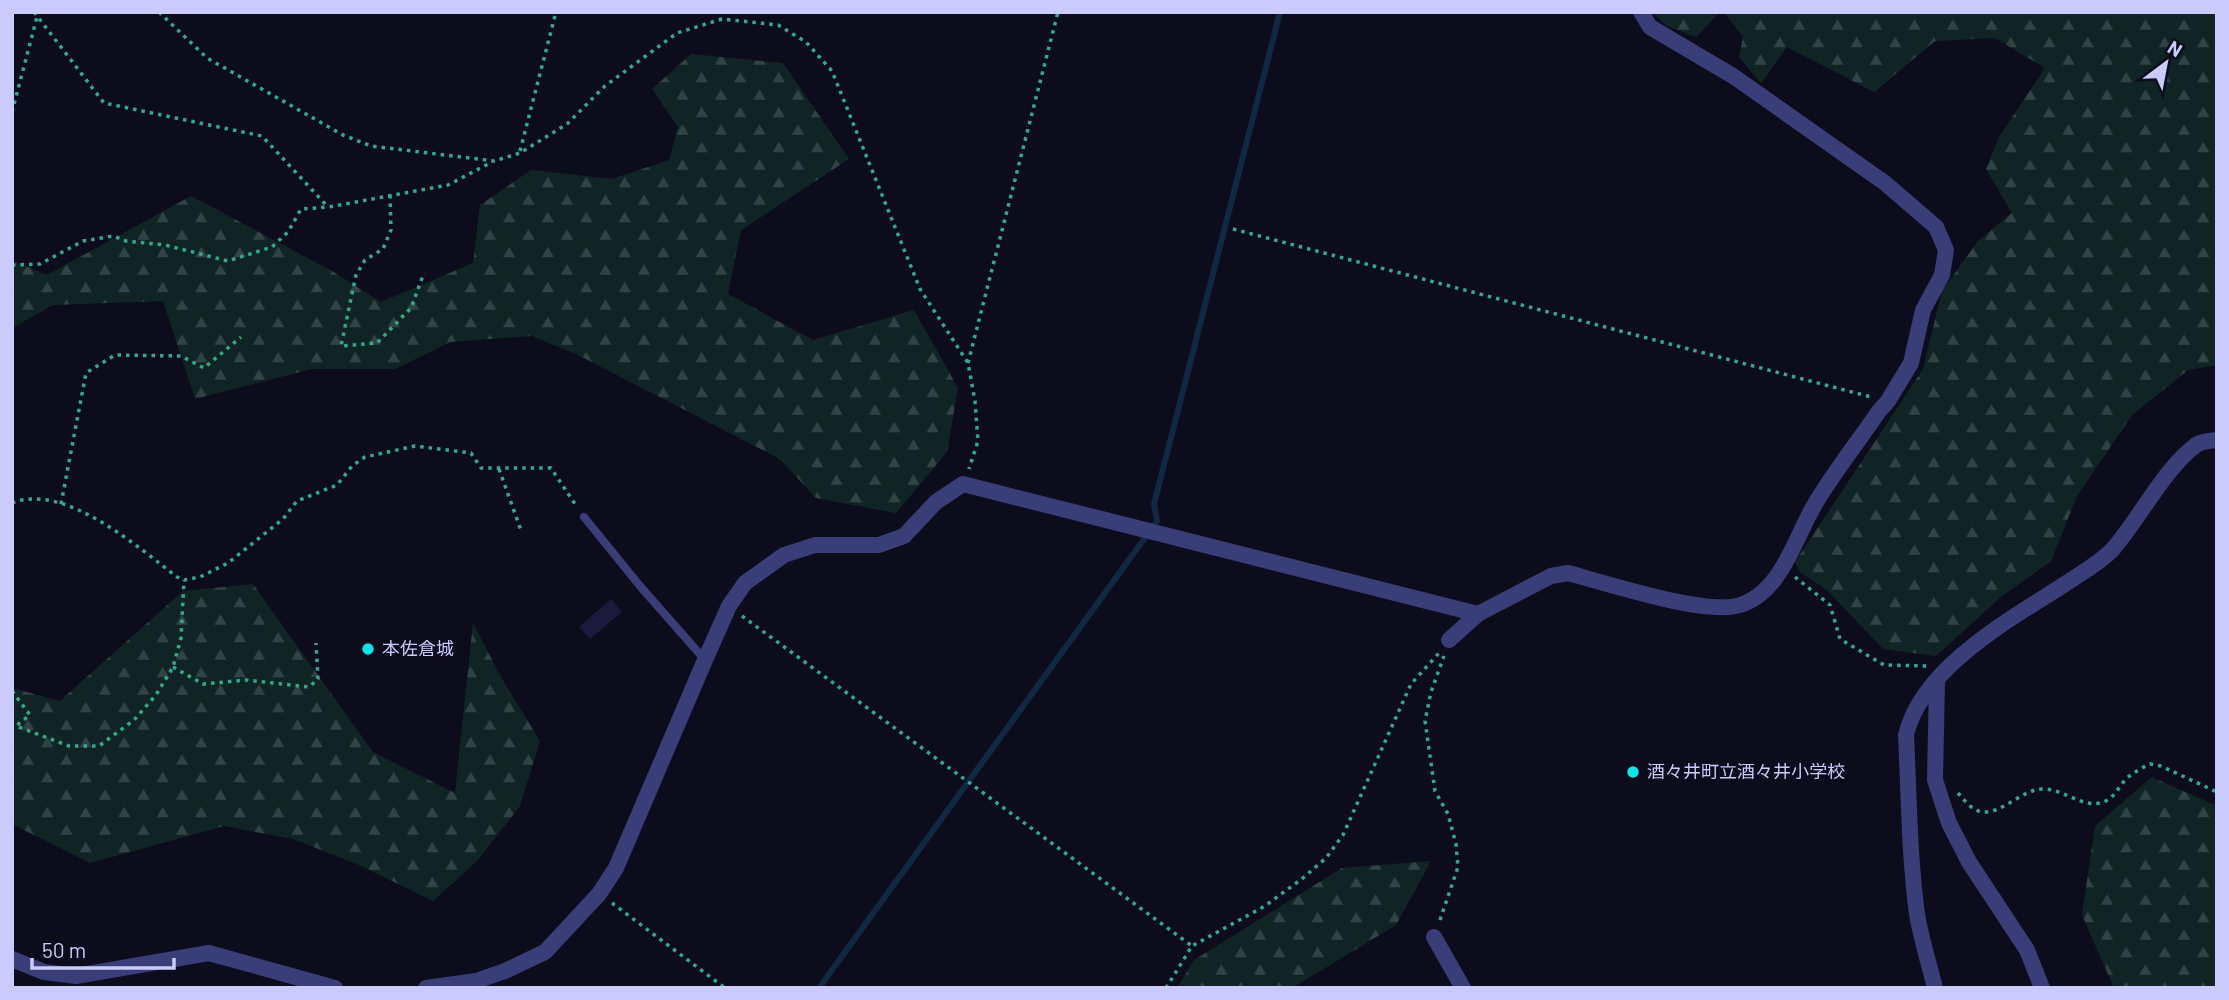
<svg xmlns="http://www.w3.org/2000/svg" width="2229" height="1000" viewBox="0 0 2229 1000" font-family="Barlow,'Noto Sans JP',sans-serif">
	<style>
		.forest { fill: url(#forest-firs) }
		.lines { fill: none; stroke-linecap: round; stroke-linejoin: round }
		.stream { stroke: #102842; stroke-width: 6 }
		.building { fill: #1d193c }
		.path { stroke: #33a796; stroke-width: 3.5; stroke-dasharray: 3.5 5; stroke-linecap: butt }
		.lane { stroke: #393d78; stroke-width: 8 }
		.street { stroke: #393d78; stroke-width: 16 }
		.poi-dot { fill: #0ce4e6; stroke: #0d0c1c; stroke-width: 2.5 }
		.labels { text-anchor: middle; stroke-width: 5; stroke-linejoin: round; paint-order: stroke }
		.poi-label { font-size: 18px; fill: #cbcafc; stroke: #0d0c1c; text-anchor: start }
	</style>
	<defs>
		<pattern id="forest-firs" width="22" height="20" patternUnits="userSpaceOnUse" patternTransform="scale(1.75)"><rect width="22" height="20" fill="#102523"/><path d="M5 1l3.5 6h-7zM16 11l3.5 6h-7z" fill="#314344"/></pattern>
	</defs>
	<rect width="100%" height="100%" fill="#0d0c1c"/>
	<g class="forest">
		<polygon points="1652,12 1720,12 1696,37 1667,26"/>
		<polygon points="1724,12 2217,12 2217,365 2188,370 2132,415 2077,496 2051,561 2002,596 1936,656 1883,649 1828,591 1800,572 1795,562 1923,369 1942,291 1978,241 2012,213 1986,169 1999,137 2045,68 1995,38 1935,41 1874,92 1787,47 1761,83 1739,57 1743,37"/>
		<polygon points="691,54 783,63 849,159 741,230 728,294 813,340 914,310 958,388 947,452 896,513 816,498 780,459 578,355 532,336 450,342 395,369 312,369 195,399 163,301 53,305 12,328 12,260 47,275 191,196 332,271 381,302 473,263 480,205 531,170 612,179 669,160 678,127 652,89"/>
		<polygon points="253,584 373,752 455,793 473,623 502,679 540,741 520,806 477,861 433,901 359,865 293,839 224,826 90,863 12,824 12,688 60,701 183,591"/>
		<polygon points="2152,777 2217,806 2217,988 2114,988 2082,915 2095,826"/>
		<polygon points="1431,861 1396,925 1292,988 1177,988 1194,960 1342,868"/>
	</g>
	<g class="lines">
		<polyline class="stream" points="819,988 1157,521 1154,504 1280,12"/>
	</g>
	<polygon class="building" points="611,599 622,612 590,639 579,627"/>
	<g class="lines">
		<g class="path">
			<polyline points="34,12 104,103 262,136 328,207"/>
			<polyline points="159,12 207,58 343,135 371,146 494,161 520,153 567,124 605,86 677,33 722,19 778,25 806,42 832,71 920,289 968,363 975,401 978,441 969,469"/>
			<polyline points="12,112 37,17"/>
			<polyline points="520,151 556,12"/>
			<polyline points="390,195 391,230 383,249 365,260 356,275 341,346 377,343 411,308 424,273"/>
			<polyline points="1233,229 1871,397"/>
			<polyline points="12,265 40,264 83,241 113,236 126,241 165,245 228,261 272,247 288,232 301,209 329,207 448,185 492,162"/>
			<polyline points="968,363 1058,12"/>
			<polyline points="499,469 522,533"/>
			<path d="M 12,503 C 64,482 138,547 177,577 L 184,580 L 200,577 L 228,563 L 283,519 L 297,501 L 337,485 L 352,466 L 365,457 L 415,446 L 471,453 L 481,468 L 551,468 L 577,507"/>
			<polyline points="61,504 86,373 115,355 181,356 204,368 241,337"/>
			<polyline points="1795,577 1830,605 1840,639 1884,665 1927,666"/>
			<polyline points="742,616 1192,946"/>
			<polyline points="173,667 203,684 246,680 309,687 318,679 316,643"/>
			<polyline points="12,691 30,715 16,726 69,746 99,746 134,720 156,695 173,667 181,638 184,580"/>
			<path d="M 1958,793 C 1964,800 1972,811 1983,812 C 2004,813 2022,789 2043,789 C 2063,789 2081,807 2100,803 C 2114,800 2118,787 2127,778 C 2134,772 2142,768 2150,764 L 2161,766 L 2217,792"/>
			<polyline points="612,903 725,988"/>
			<polyline points="1440,920 1458,867 1456,844 1448,814 1435,791 1425,721 1431,692 1444,656"/>
			<polyline points="1166,988 1192,946 1265,906 1303,878 1326,858 1343,835 1411,684 1439,653"/>
		</g>
		<polyline class="lane" points="584,517 640,586 705,660"/>
		<g class="street">
			<path d="M 1449,640 L 1478,614 L 1551,576 L 1568,573 C 1606,583 1706,616 1740,605 C 1782,592 1795,537 1815,504 C 1834,472 1858,442 1879,411 L 1888,401 L 1911,363 L 1923,310 L 1942,275 L 1946,250 L 1936,227 L 1885,183 L 1733,76 L 1650,27 L 1641,12"/>
			<polyline points="1937,681 1935,780 1949,823 1969,862 2027,950 2042,988"/>
			<polyline points="1434,937 1463,988"/>
			<polyline points="12,959 44,972 76,976 209,953 335,988"/>
			<polyline points="426,988 476,981 505,971 545,952 599,894 616,868 705,660 729,606 745,583 784,555 815,545 879,545 904,536 936,502 963,484 1478,614"/>
			<path d="M 1935,988 C 1929,963 1921,939 1917,914 C 1909,855 1909,794 1906,735 C 1922,667 2011,619 2065,584 C 2081,573 2100,563 2113,549 C 2140,518 2164,469 2196,445 C 2202,441 2210,441 2217,440"/>
		</g>
	</g>
	<g class="poi-dot">
		<circle cx="368" cy="649" r="7"/>
		<circle cx="1633" cy="772" r="7"/>
	</g>
	<g class="labels">
		<g class="poi-label">
			<text x="382" y="655">本佐倉城</text>
			<text x="1647" y="778">酒々井町立酒々井小学校</text>
		</g>
	</g>
	<rect width="2229" height="1000" fill="none" stroke="#cbcafc" stroke-width="28"/>
	<g transform="translate(2166 63) rotate(32)" stroke="#0d0c1c" stroke-width="5" paint-order="stroke">
	<path d="M0-5L12 26L0 18L-12 26Z" fill="#cbcafc"/>
	<text y="-10" font-size="19" font-weight="bold" text-anchor="middle" fill="#cbcafc">N</text>
	</g>
	<path d="M32 958v10h142v-10" fill="none" stroke="#cbcafc" stroke-width="3.5"/>
	<text x="42" y="958" font-size="21" fill="#cbcafc" stroke="#0d0c1c" stroke-width="5" paint-order="stroke">50 m</text>
</svg>
